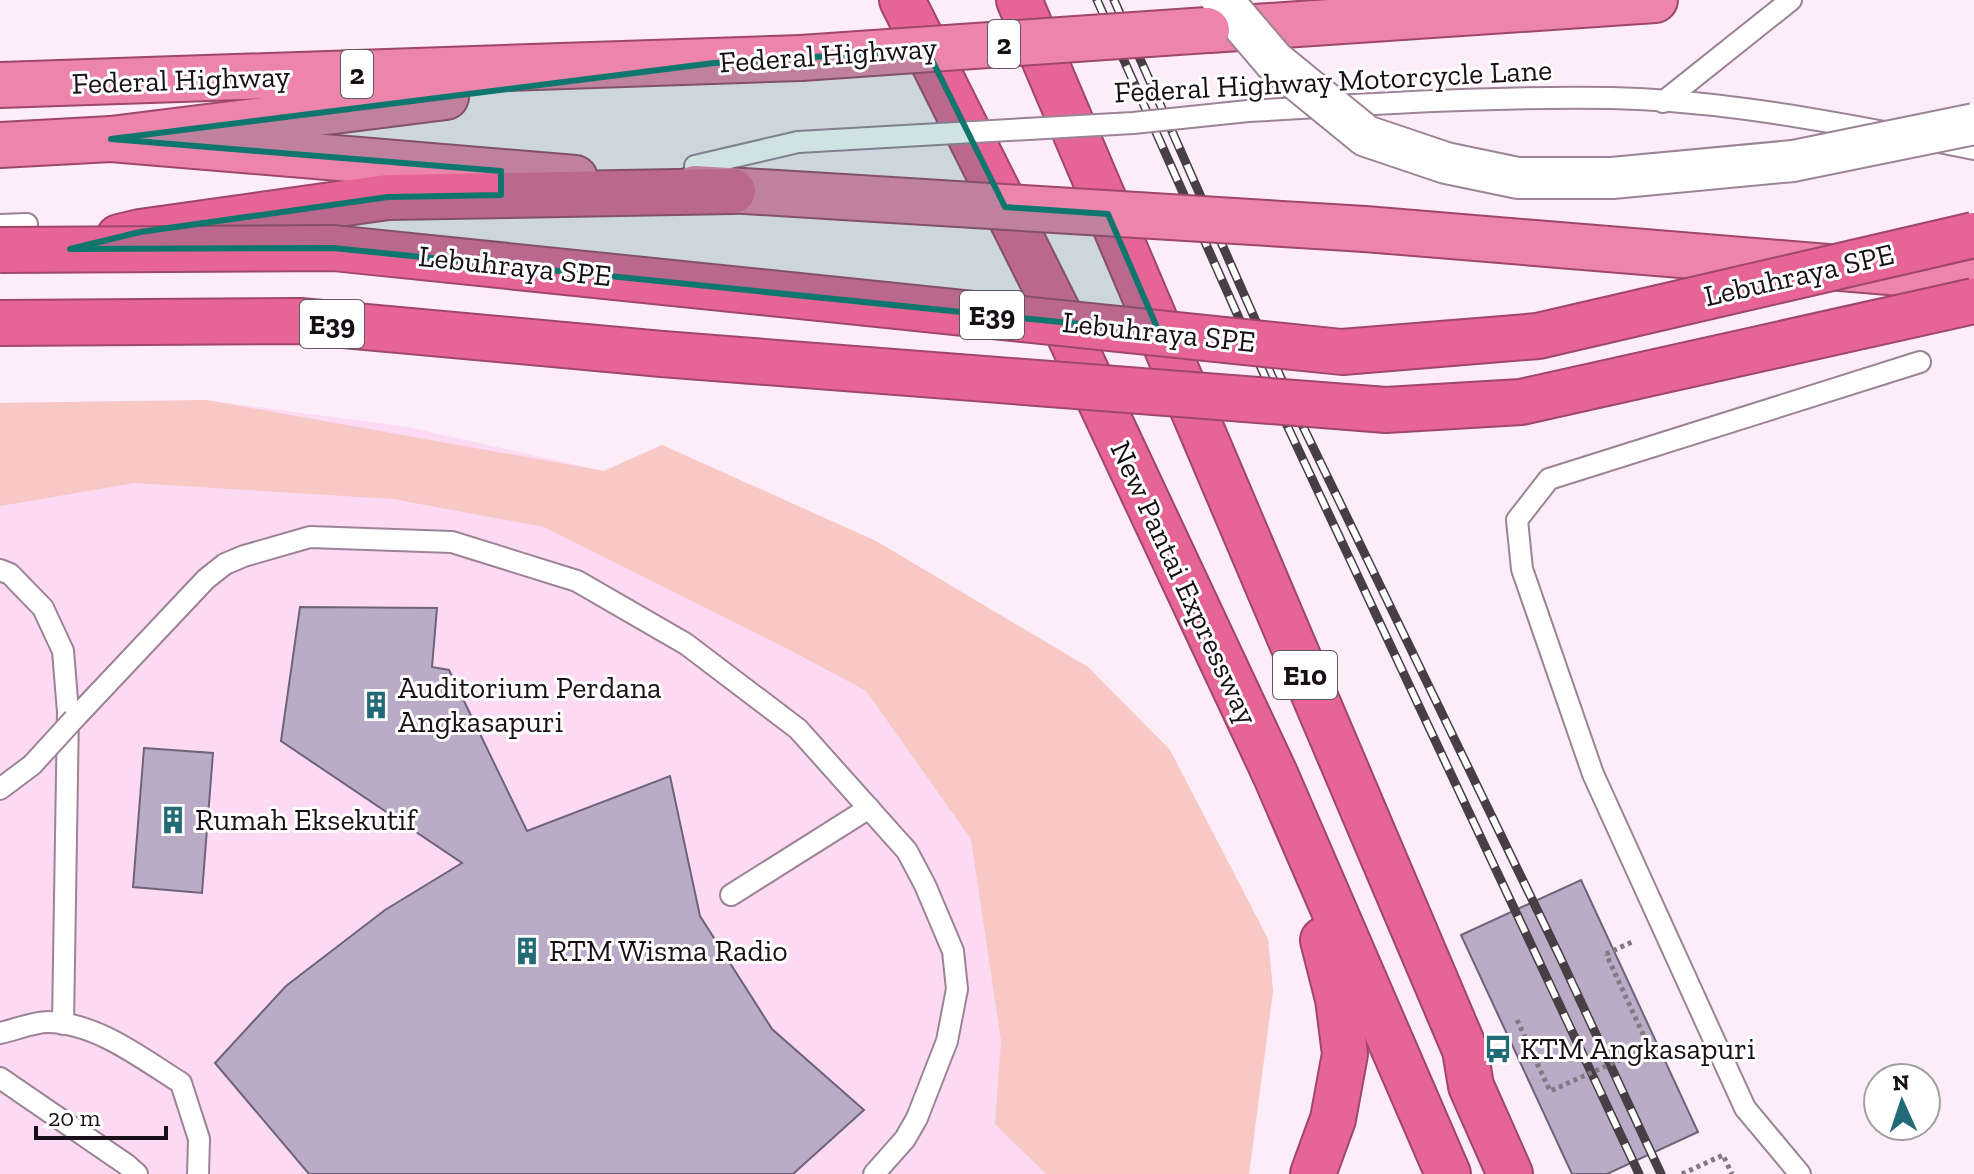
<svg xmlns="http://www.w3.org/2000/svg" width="1974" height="1174" viewBox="0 0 1974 1174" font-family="'Zilla Slab',serif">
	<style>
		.built { fill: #fcdaf4 }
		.green { fill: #f7c8c4 }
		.building { fill: #baacc6; stroke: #6f637a; stroke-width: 2 }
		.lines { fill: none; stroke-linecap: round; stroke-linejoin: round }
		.service-casing { stroke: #9c8396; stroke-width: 24 }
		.trunk-casing { stroke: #9f476a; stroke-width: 48 }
		.motorway-casing { stroke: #9f476a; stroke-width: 48 }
		.path { stroke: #847881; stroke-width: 5; stroke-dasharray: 4 4; stroke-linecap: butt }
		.service { stroke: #fff; stroke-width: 20 }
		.trunk { stroke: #ec84ab; stroke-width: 44 }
		.motorway { stroke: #e76596; stroke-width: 44 }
		.rail-casing { stroke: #483e46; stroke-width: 9 }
		.rail { stroke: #fff; stroke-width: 6; stroke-dasharray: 18; stroke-linecap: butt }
		.service-bridge-casing { stroke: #9c8396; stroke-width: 24; stroke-linecap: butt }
		.minor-bridge-casing { stroke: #9c8396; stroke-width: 44; stroke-linecap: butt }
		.trunk-bridge-casing { stroke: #9f476a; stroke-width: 48; stroke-linecap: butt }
		.motorway-bridge-casing { stroke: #9f476a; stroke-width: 48; stroke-linecap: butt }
		.path-bridge { stroke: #847881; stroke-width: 5; stroke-dasharray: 4 4; stroke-linecap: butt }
		.service-bridge { stroke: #fff; stroke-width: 20 }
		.minor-bridge { stroke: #fff; stroke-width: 40 }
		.trunk-bridge { stroke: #ec84ab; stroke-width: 44 }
		.motorway-bridge { stroke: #e76596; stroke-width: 44 }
		.marked { fill: #0f766e; fill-opacity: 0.2; stroke: #0f766e; stroke-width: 6; stroke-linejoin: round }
		.labels { text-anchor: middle; stroke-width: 6; stroke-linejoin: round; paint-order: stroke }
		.shield { fill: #fff; stroke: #5e585d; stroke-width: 2 }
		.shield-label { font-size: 28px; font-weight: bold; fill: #191017 }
		.street-label { font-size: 30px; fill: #191017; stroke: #fff }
		.poi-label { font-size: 30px; fill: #191017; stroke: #fff; text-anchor: start }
	</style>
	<rect width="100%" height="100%" fill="#fdedf9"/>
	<polygon class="built" points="206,400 408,427 604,471 662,445 876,541 1088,667 1170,750 1268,939 1273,991 1249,1174 0,1174 0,403"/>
	<polygon class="green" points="206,400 604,471 662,445 876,541 1088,667 1170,750 1268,939 1273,991 1249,1174 1046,1174 995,1124 1001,1041 971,839 866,691 788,649 544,527 393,499 135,483 0,506 0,403"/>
	<g class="building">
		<polygon points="300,607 437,608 432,667 449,670 527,831 670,776 700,916 772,1029 864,1110 793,1174 309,1174 215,1063 286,986 385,910 462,863 281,741"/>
		<polygon points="144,748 213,753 202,893 133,887"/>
		<polygon points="1581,880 1698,1132 1607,1174 1572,1174 1461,935"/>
	</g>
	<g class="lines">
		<defs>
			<g id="service">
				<polyline points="1663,102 1791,0"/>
				<path d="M 1248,111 C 1370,104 1491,96 1612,98 C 1704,100 1794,115 1884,132"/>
				<polyline points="1939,142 1974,149"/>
				<polyline points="695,166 798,142"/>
				<polyline points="0,225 27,224"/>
				<polyline points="0,570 10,574 43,608 63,651 68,712 63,1024"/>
				<polyline points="74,719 206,579 225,564 244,556 310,537 452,542 577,581 686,644 798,729 907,851 925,885 953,951 957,989 947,1041 917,1118 905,1139 874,1174"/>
				<polyline points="0,789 32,765"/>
				<polyline points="731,895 869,808"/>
				<path d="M 0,1033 C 15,1030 33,1022 48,1022 C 97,1023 141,1058 181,1083 L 199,1139 L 198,1174"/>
				<polyline points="0,1078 127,1165 137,1174"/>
				<polyline points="1800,1174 1745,1108 1593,774 1522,569 1517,520 1549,479 1920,362"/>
			</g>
			<g id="trunk">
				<polyline points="1210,30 1655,0"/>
				<polyline points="0,85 801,58"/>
				<polyline points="111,139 575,178"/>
				<polyline points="0,145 111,139 446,97"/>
				<polyline points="695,188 843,197"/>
				<polyline points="1365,229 1974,279"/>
			</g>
			<g id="motorway">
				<polyline points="902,0 1065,326 1275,774 1448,1174"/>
				<polyline points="1019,0 1465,1050 1471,1086 1510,1174"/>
				<polyline points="119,237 140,232 388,197 733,191"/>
				<polyline points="0,323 300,321 662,354"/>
				<polyline points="1313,1174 1333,1119 1345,1054 1338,999 1323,940"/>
			</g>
		</defs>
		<use href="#service" class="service-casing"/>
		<use href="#trunk" class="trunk-casing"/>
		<use href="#motorway" class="motorway-casing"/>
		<g class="path">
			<polyline points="1606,954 1634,941"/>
			<polyline points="1682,1174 1723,1155 1732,1174"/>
		</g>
		<use href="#service" class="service"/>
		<use href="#trunk" class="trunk"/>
		<use href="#motorway" class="motorway"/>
		<defs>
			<g id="rail">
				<polyline points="1097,0 1284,419 1639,1174"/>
				<polyline points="1114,0 1296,412 1560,957 1661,1174"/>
			</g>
		</defs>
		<use href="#rail" class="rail-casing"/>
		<use href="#rail" class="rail"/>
		<defs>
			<g id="service-bridge">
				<polyline points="798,142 1133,123 1248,111"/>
				<polyline points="32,765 74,719"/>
			</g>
			<polyline id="minor-bridge" points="1222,0 1274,61 1366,136 1446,163 1518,178 1612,178 1793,161 1974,124"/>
			<g id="trunk-bridge">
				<polyline points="801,58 1207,30"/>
				<polyline points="843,197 1365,229"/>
			</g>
			<g id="motorway-bridge">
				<polyline points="0,250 333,248 1342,352 1538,336 1974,235"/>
				<polyline points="662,354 1386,410 1521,402 1974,301"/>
			</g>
		</defs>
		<use href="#service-bridge" class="service-bridge-casing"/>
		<use href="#minor-bridge" class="minor-bridge-casing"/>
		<use href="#trunk-bridge" class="trunk-bridge-casing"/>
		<use href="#motorway-bridge" class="motorway-bridge-casing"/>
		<polyline class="path-bridge" points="1517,1020 1550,1091 1649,1047 1606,954"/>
		<use href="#service-bridge" class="service-bridge"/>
		<use href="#minor-bridge" class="minor-bridge"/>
		<use href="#trunk-bridge" class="trunk-bridge"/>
		<use href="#motorway-bridge" class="motorway-bridge"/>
	</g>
	<path class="marked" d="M 927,50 L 1005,207 L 1108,214 L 1159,332 L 333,248 L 70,249 L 140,232 L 388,197 L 501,195 L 501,171 L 111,139 L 714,63 Z"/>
	<defs>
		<symbol id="building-bare" viewBox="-9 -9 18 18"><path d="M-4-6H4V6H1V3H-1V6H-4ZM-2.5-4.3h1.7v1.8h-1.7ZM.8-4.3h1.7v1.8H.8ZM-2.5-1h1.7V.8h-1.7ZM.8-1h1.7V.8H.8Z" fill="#226a76" stroke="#fff" stroke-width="2.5" paint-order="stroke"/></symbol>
		<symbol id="bus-bare" viewBox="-9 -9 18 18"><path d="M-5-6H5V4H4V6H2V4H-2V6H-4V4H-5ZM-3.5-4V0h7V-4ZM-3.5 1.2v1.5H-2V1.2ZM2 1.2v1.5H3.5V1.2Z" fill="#226a76" stroke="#fff" stroke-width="2.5" paint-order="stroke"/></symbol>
	</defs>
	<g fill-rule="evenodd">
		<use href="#building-bare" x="356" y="685" width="40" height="40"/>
		<use href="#building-bare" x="153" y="800" width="40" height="40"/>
		<use href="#building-bare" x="507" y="931" width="40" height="40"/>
		<use href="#bus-bare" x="1478" y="1029" width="40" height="40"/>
	</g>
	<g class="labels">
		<g class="shield">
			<rect x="988" y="20" width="32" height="48" rx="6"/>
			<rect x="341" y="50" width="32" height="48" rx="6"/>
			<rect x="960" y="291" width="64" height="48" rx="6"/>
			<rect x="300" y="300" width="64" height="48" rx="6"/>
			<rect x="1273" y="651" width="64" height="48" rx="6"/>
		</g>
		<g class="shield-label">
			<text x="1004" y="54">2</text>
			<text x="357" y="84">2</text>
			<text x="992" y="325">E39</text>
			<text x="332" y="334">E39</text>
			<text x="1305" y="685">E10</text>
		</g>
		<g class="street-label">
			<text transform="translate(828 55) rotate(-4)" y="10">Federal Highway</text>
			<text transform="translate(181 80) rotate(-2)" y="10">Federal Highway</text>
			<text transform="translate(1333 81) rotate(-3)" y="10">Federal Highway Motorcycle Lane</text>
			<text transform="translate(515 266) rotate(6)" y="10">Lebuhraya SPE</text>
			<text transform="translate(1799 275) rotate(-13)" y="10">Lebuhraya SPE</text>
			<text transform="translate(1159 332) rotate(6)" y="10">Lebuhraya SPE</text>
			<text transform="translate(1184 583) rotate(65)" y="10">New Pantai Expressway</text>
		</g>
		<g class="poi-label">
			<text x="398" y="698">Auditorium Perdana<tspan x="398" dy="34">Angkasapuri</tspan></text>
			<text x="195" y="830">Rumah Eksekutif</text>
			<text x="549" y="961">RTM Wisma Radio</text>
			<text x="1520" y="1059">KTM Angkasapuri</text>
		</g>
	</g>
	<g transform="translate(1902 1102) rotate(357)"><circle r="38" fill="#ffffff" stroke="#a39fa2" stroke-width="2"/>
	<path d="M0-6L14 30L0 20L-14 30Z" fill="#226a76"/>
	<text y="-12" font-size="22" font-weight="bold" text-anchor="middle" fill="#191017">N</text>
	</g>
	<path d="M36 1126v12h130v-12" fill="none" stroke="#191017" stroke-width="4"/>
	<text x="48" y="1126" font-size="24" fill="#191017" stroke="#ffffff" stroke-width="6" paint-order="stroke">20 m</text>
</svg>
